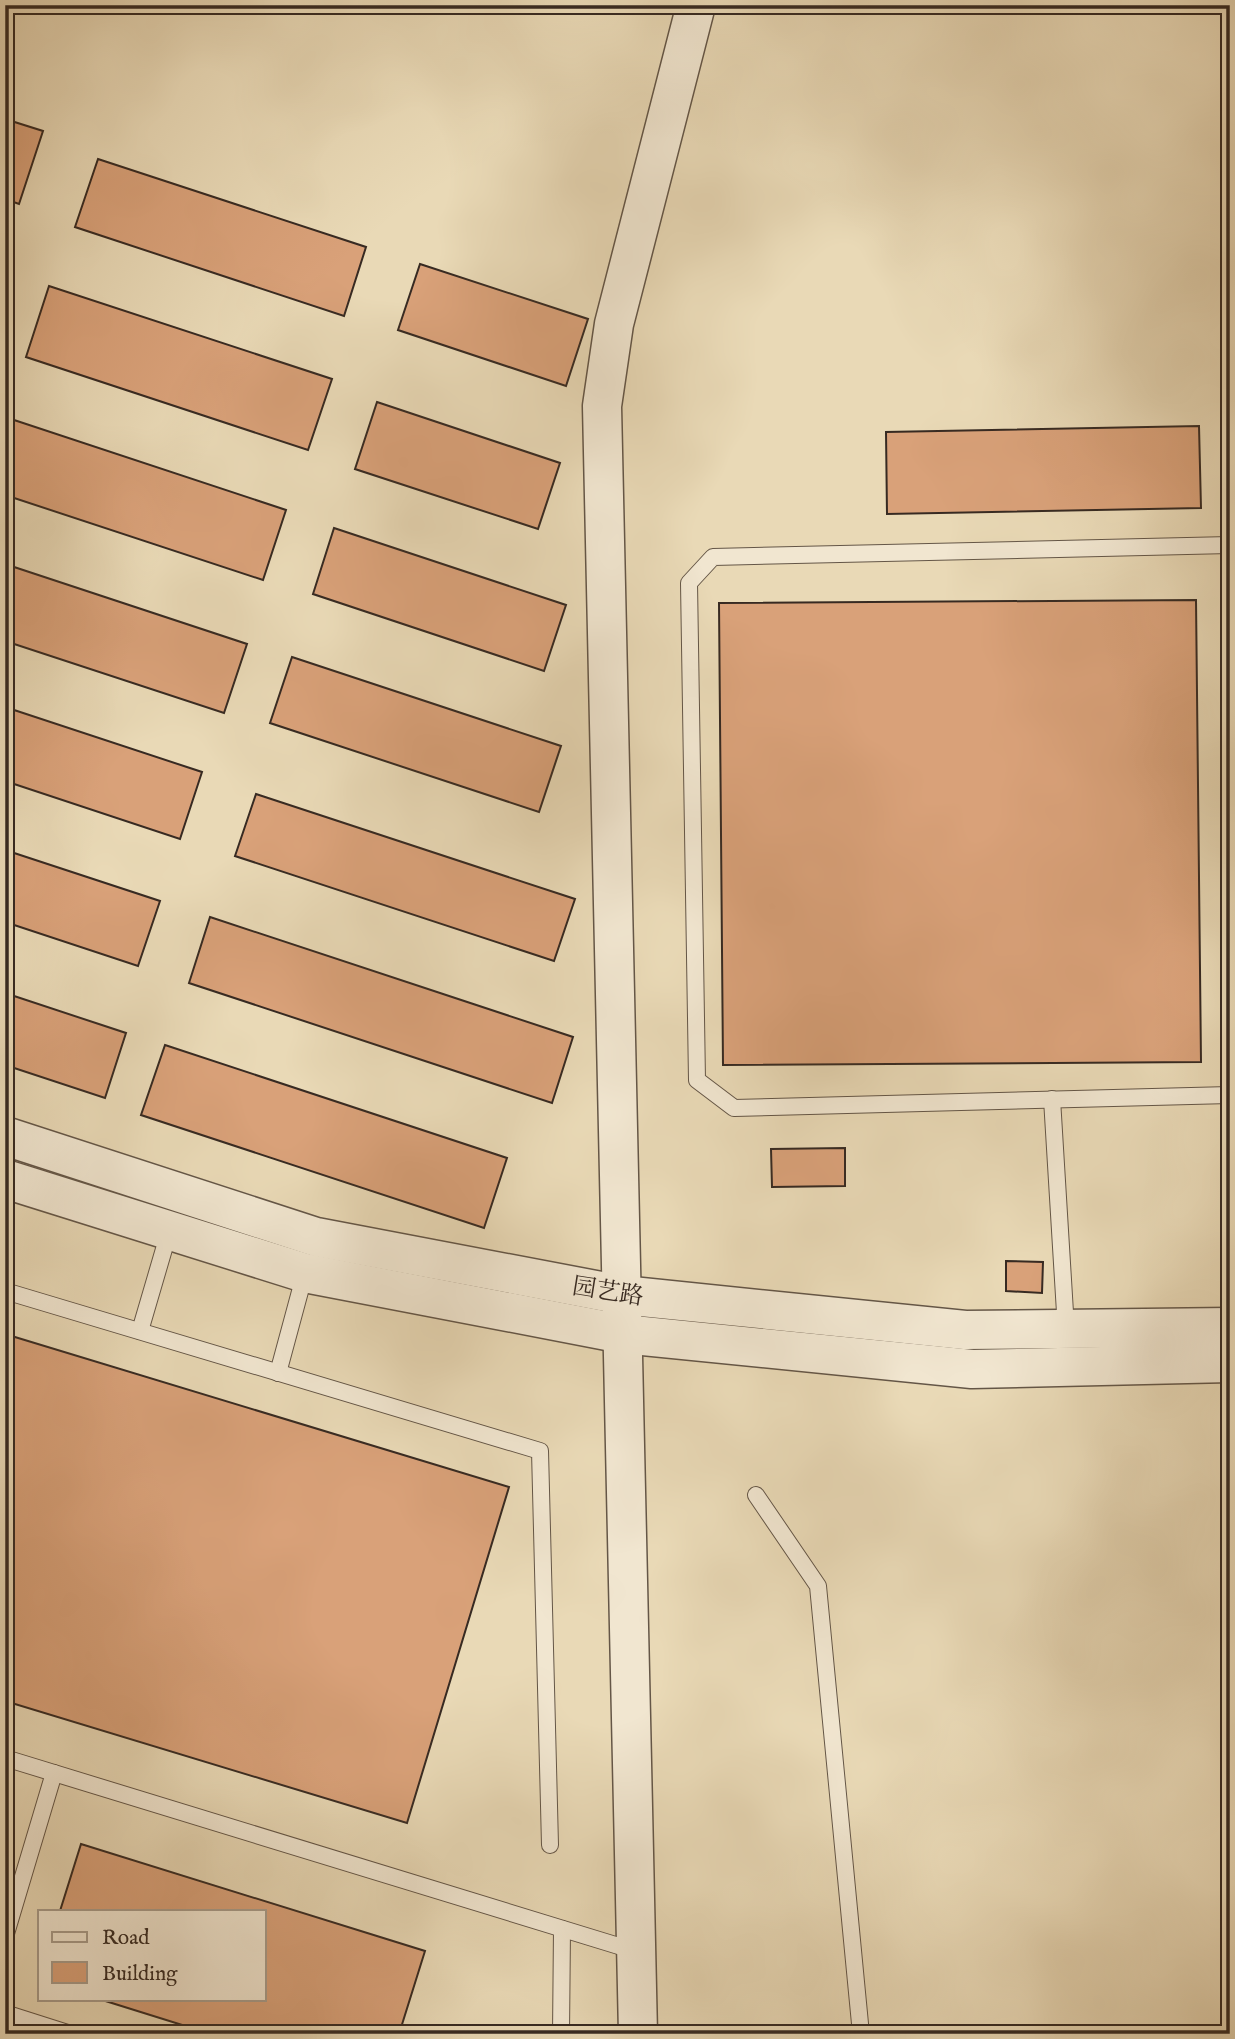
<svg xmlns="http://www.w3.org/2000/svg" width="1235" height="2039" viewBox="0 0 1235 2039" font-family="'IM FELL English','Noto Serif SC',serif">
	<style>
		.building { fill: #d9a179; stroke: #372a22; stroke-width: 2 }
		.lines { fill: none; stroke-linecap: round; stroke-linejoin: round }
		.service-casing { stroke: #645647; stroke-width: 18 }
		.tertiary-casing { stroke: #645647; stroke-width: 41 }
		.service { stroke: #f1e6d0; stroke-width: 16 }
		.tertiary { stroke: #f1e6d0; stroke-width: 38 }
		.labels { text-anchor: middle; stroke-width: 6; stroke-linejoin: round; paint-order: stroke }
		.street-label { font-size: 24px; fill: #372a22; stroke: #f1e6d0 }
	</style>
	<rect width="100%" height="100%" fill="#e9d9b6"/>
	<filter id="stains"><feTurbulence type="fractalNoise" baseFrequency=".00286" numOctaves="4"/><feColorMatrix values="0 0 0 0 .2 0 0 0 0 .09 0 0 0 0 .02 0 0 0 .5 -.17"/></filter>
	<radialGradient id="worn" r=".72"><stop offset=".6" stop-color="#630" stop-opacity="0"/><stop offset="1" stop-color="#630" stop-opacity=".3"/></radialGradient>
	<g class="building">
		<polygon points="5,119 43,131 19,204 5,199"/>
		<polygon points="98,159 366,247 344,316 75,227"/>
		<polygon points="420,264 588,319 566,386 398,330"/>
		<polygon points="49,286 332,379 308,450 26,357"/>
		<polygon points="377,402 560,463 538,529 355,469"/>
		<polygon points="5,417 286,510 263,580 5,495"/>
		<polygon points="1199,426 1201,508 887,514 886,432"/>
		<polygon points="334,528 566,605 544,671 313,594"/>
		<polygon points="5,564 247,644 224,713 5,641"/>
		<polygon points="1196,600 1201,1062 723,1065 719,603"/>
		<polygon points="292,657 561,746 539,812 270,723"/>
		<polygon points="5,707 202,772 180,839 5,781"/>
		<polygon points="256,794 575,899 554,961 235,856"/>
		<polygon points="5,850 160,901 138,966 5,922"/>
		<polygon points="210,917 573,1037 552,1103 189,983"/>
		<polygon points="5,993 126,1033 105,1098 5,1065"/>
		<polygon points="165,1045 507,1158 484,1228 141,1115"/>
		<polygon points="845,1148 845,1186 772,1187 771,1149"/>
		<polygon points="1006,1261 1043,1262 1042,1293 1006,1291"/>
		<polygon points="5,1334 509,1487 407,1823 5,1701"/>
		<polygon points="81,1844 425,1951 399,2034 211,2034 99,1999 264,1999 264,1911 60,1911"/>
	</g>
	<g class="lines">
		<defs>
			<g id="service">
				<polyline points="1230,545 713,557 689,583 697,1080 734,1108 1230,1095"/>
				<polyline points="1052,1099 1066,1329"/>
				<polyline points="5,1291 540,1451 550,1845"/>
				<polyline points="140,1331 169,1232"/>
				<polyline points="278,1373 305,1273"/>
				<polyline points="756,1495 818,1586 861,2034"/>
				<polyline points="5,1758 635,1951"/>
				<polyline points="5,1937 54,1773"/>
				<polyline points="5,2013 71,2034"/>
				<polyline points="561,2034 562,1929"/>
			</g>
			<g id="tertiary">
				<polyline points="5,1136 316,1237 622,1295 965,1330 1230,1327"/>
				<polyline points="5,1179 305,1273 623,1334 972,1369 1230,1363"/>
				<polyline points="638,2034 602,406 614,324 696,5"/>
			</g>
		</defs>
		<use href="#service" class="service-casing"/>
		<use href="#tertiary" class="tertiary-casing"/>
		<use href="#service" class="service"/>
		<use href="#tertiary" class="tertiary"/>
	</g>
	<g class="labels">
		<g class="street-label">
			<text transform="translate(608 1291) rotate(9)" y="8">园艺路</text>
		</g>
	</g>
	<rect width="1235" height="2039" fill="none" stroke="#e9d9b6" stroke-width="28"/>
	<rect x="7" y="7" width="1221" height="2025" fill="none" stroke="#372a22" stroke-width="3.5"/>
	<rect x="14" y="14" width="1207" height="2011" fill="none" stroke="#372a22" stroke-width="2"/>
	<rect x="38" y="1910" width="228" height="91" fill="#f1e6d0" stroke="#a79b8a" stroke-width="2"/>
	<rect x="52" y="1932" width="35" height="10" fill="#f1e6d0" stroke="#a79b8a" stroke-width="2"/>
	<text x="102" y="1944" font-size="21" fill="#372a22">Road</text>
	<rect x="52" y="1962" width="35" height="21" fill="#d9a179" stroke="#a79b8a" stroke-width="2"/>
	<text x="102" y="1980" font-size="21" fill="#372a22">Building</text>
	<rect width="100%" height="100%" filter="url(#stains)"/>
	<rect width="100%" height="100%" fill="url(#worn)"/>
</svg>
